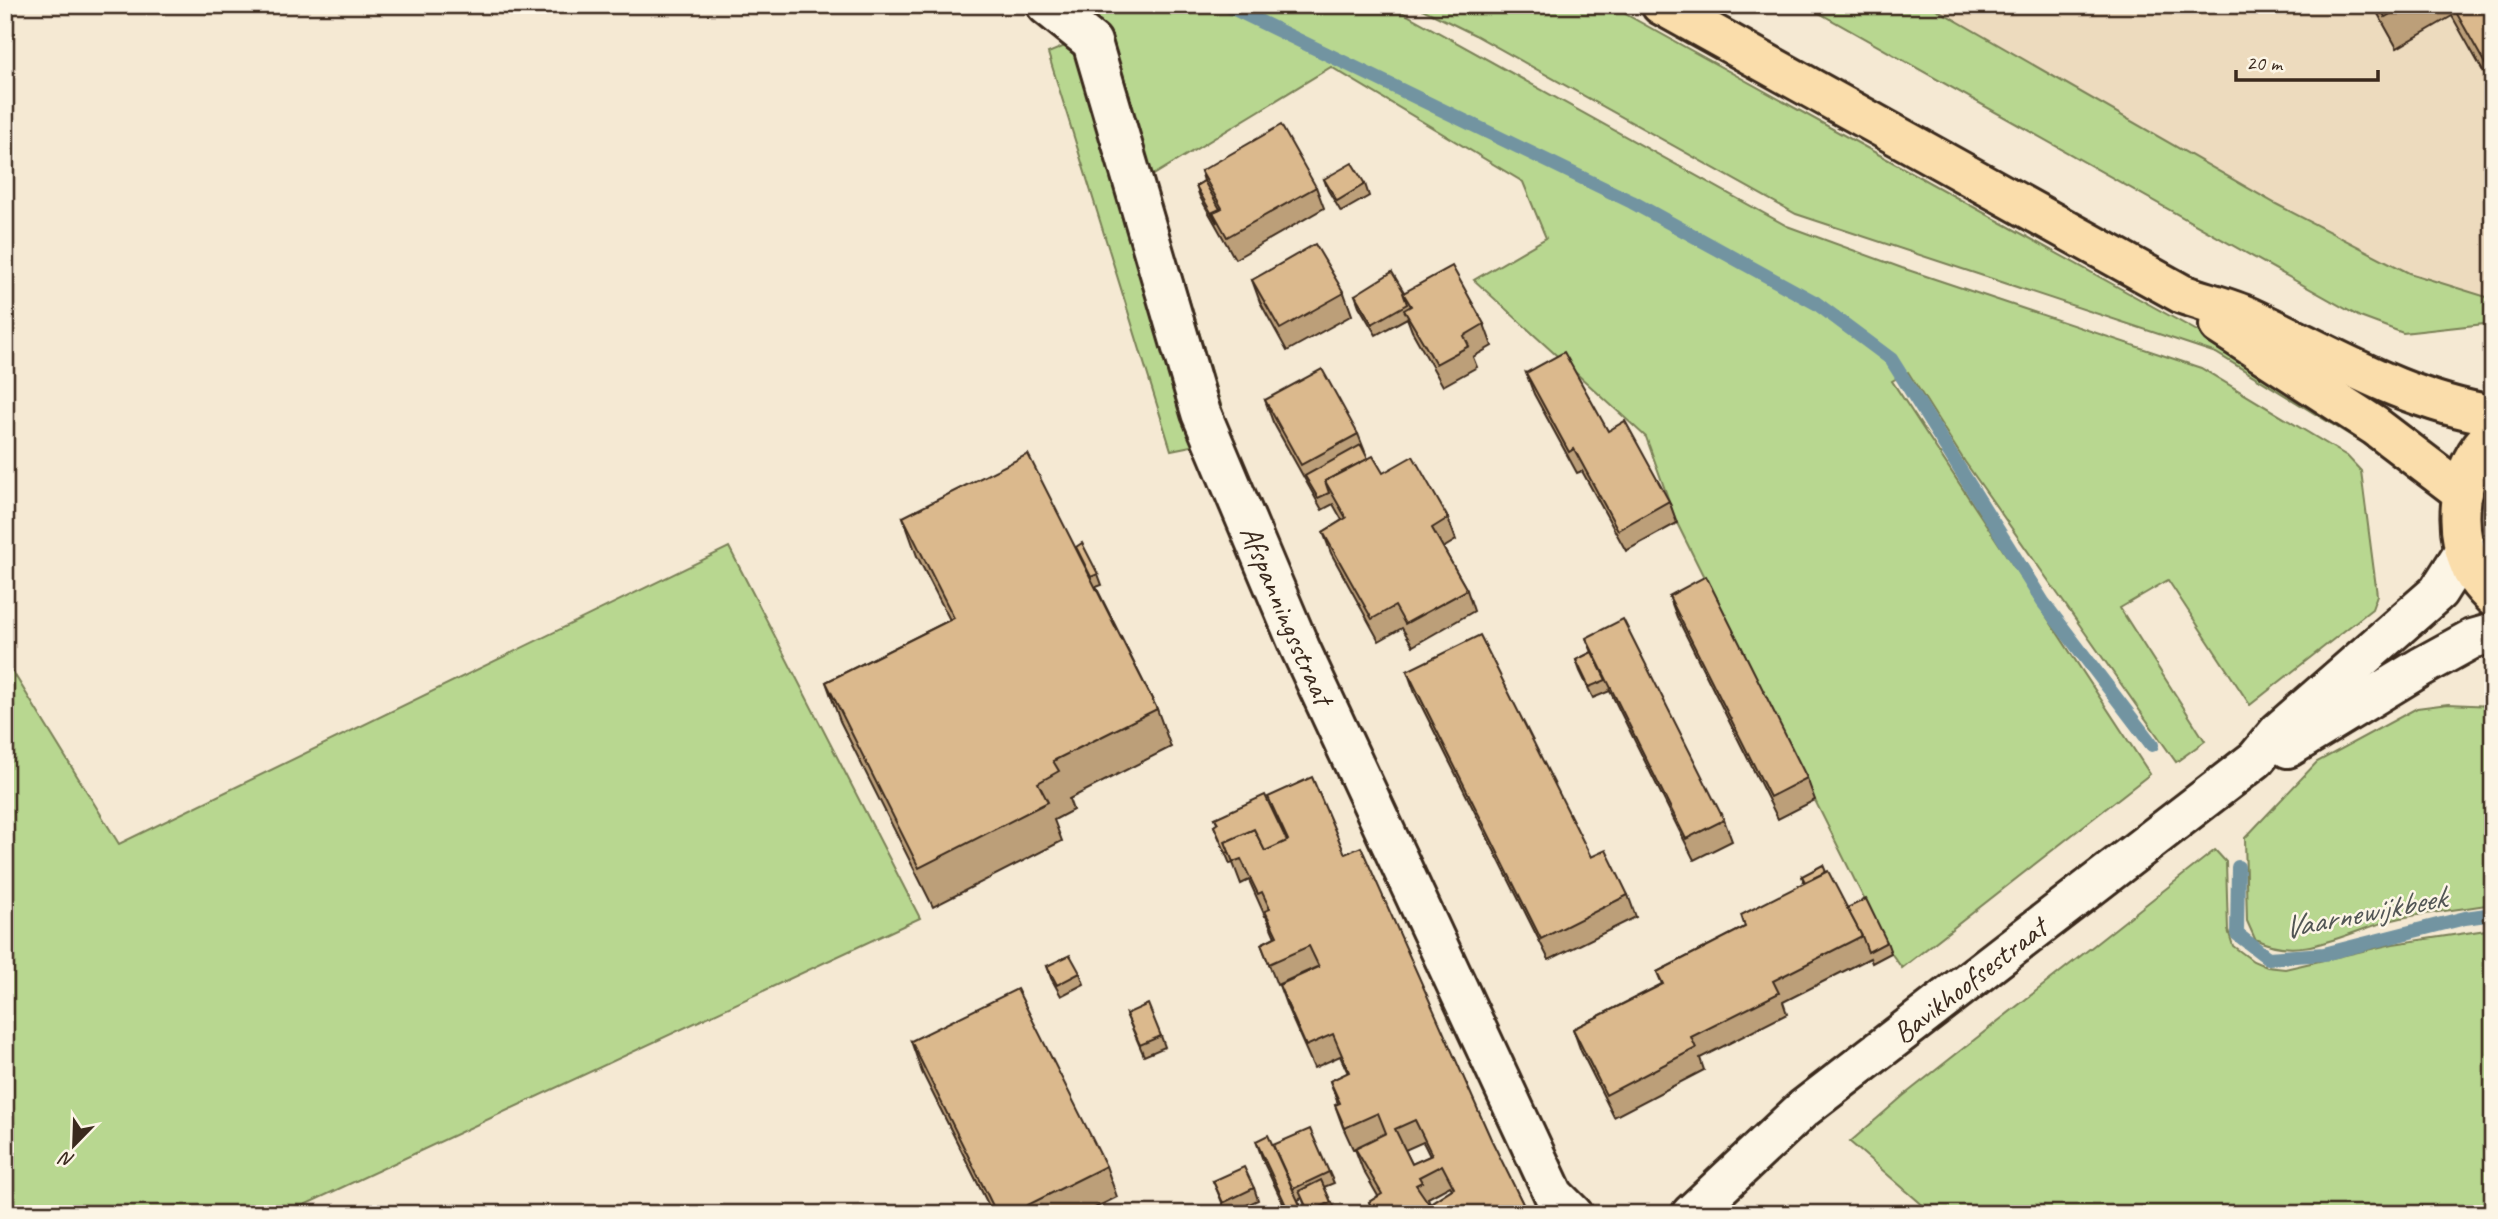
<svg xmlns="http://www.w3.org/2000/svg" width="2498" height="1219" viewBox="0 0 2498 1219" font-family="Caveat,sans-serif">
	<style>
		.built { fill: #eddbbe }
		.green { fill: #b8d790; stroke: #7a8057; stroke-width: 2 }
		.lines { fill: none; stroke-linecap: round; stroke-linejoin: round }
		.stream { stroke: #7294a1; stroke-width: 14 }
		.minor-casing { stroke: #3b2a1e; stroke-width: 44 }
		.major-casing { stroke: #3b2a1e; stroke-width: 44 }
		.minor { stroke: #fcf5e5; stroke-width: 38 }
		.major { stroke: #faddab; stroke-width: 38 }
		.wall { fill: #bc9f79; stroke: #3b2a1e; stroke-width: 2; fill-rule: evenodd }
		.building { fill: #dbb98d; stroke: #3b2a1e; stroke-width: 2; fill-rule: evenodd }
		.labels { text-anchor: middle; stroke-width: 5; stroke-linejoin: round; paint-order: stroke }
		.street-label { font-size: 30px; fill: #3b2a1e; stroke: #fcf5e5 }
		.water-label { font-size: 32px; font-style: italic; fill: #525655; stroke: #fcf5e5 }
	</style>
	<rect width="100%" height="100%" fill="#f5e9d3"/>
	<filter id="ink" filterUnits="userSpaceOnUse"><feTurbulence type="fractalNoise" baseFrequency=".0143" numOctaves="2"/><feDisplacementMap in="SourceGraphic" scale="14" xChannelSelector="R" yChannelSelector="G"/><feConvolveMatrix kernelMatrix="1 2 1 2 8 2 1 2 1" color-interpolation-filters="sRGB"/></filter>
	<g filter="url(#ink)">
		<polygon class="built" points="1929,5 2493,5 2493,299 2409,273 2276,204"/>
		<g class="green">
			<polygon points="1070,5 1389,5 1787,226 1902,268 2201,368 2347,456 2361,471 2377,595 2372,609 2250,705 2168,580 2120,608 2205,741 2176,762 1965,462 1908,372 1892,381 2150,774 1902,968 1891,953 1677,523 1646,437 1474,280 1546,238 1523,182 1331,67 1152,176 1231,438 1171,450 1048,53 1104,30"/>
			<polygon points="1414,5 1609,5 2226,347 2364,435 2358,440 2216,353 1796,214 1475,35"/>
			<polygon points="1805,5 1929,5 2276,204 2409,273 2493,299 2493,323 2403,333 2360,317"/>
			<polygon points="729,547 920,918 285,1214 5,1214 5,659 119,844"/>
			<path d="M 2448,704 L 2493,706 L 2493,904 C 2462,909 2431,912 2401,918 C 2351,928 2304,964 2255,939 L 2247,921 L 2245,838 L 2317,762 L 2417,708 Z"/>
			<polygon points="2215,850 2226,862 2228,930 2233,946 2253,961 2267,967 2285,969 2393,944 2493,929 2493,1214 1933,1214 1850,1142 1903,1096"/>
		</g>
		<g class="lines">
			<g class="stream">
				<polyline points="1226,5 1632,202 1816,303 1891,359 2043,602 2152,745"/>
				<polyline points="2238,867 2237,934 2268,958 2324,954 2465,918 2493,914"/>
			</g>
			<defs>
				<g id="minor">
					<path id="s1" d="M 1046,5 L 1092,42 L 1201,413 L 1300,648 L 1554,1195 L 1573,1214"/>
					<polyline points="2288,748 2421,667 2472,639 2493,633"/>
					<path id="s2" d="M 1691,1214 L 1803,1109 L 2256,759 L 2279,731 L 2438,592 L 2466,548"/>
				</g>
				<g id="major">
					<path d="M 1661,5 L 2182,294 C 2204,302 2228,307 2249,317 C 2329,354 2404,401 2493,415"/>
					<polyline points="2219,325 2375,426 2463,493"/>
					<path d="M 2493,434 C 2456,467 2453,529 2472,571 C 2477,580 2486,590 2493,597"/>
				</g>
			</defs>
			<use href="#minor" class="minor-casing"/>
			<use href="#major" class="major-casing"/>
			<use href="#minor" class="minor"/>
			<use href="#major" class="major"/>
		</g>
		<g class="wall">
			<polygon points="2373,5 2493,5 2493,89 2452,16 2397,48"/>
			<polygon points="1201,171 1316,187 1324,208 1235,259 1200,197 1196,186 1204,181"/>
			<polygon points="1324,179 1365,184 1369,196 1341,212 1328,190"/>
			<polygon points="1252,280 1344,293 1352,315 1287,351 1260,302"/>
			<polygon points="1404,292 1484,324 1492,346 1473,357 1477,367 1443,386 1412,331 1407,318 1376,335 1359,306 1355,295"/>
			<polygon points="1526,373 1608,431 1669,501 1677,523 1626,551 1582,471 1577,473 1534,394"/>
			<polygon points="1265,400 1358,434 1368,459 1383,473 1448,518 1456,540 1443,548 1467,590 1474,611 1413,646 1402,628 1379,641 1331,553 1323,532 1342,520 1333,504 1322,510 1273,422"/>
			<polygon points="903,517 1098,574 1102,585 1096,587 1157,709 1171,747 1069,799 1073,810 1054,820 1062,841 933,907 840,721 826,682 950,620 917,556"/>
			<polygon points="1669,596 1807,778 1815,800 1778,819 1677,617"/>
			<polygon points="1586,638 1724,820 1732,841 1694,860 1609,689 1610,691 1593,698 1580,671 1576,660 1592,652"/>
			<polygon points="1407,671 1628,895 1636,917 1549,960 1415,693"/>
			<path d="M 1272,808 L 1345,854 L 1528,1214 L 1373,1214 L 1369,1202 L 1378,1196 L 1363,1170 L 1355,1149 L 1353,1149 L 1343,1127 L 1335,1105 L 1338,1104 L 1330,1081 L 1348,1073 L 1340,1056 L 1314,1068 L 1287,1007 L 1279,985 L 1317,967 L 1277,985 L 1261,944 L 1275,937 L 1266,916 L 1265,916 L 1249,880 L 1241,884 L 1233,863 L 1230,864 L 1214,826 L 1218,824 L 1215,818 ZM 1423,1142 L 1430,1156 L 1412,1164 L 1405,1150 ZM 1450,1186 L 1452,1189 L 1430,1203 L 1428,1198 Z"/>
			<polygon points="1802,876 1847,908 1887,942 1891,953 1872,963 1870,958 1783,1002 1787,1014 1700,1058 1704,1070 1614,1117 1581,1051 1573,1029 1662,984 1657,972 1745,927 1804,883"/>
			<polygon points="1047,966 1080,973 1084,984 1061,996 1051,978"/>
			<polygon points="1126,1014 1161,1036 1165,1047 1144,1056"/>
			<polygon points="911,1041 1106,1166 1117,1197 1083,1214 993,1214 922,1072"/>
			<polygon points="1256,1141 1273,1145 1329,1172 1334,1183 1324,1187 1331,1202 1308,1213 1302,1198 1298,1200 1304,1214 1288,1214 1264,1163"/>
			<polygon points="1213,1181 1254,1188 1258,1200 1227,1214"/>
		</g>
		<g class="building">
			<polygon points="2379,5 2406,5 2385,17"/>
			<polygon points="2452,5 2493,5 2493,78"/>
			<polygon points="1281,125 1316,187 1227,237 1213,212 1222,208 1201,171"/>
			<polygon points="1352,163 1365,184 1337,201 1324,179"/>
			<polygon points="1204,181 1220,209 1213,212 1217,223 1196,186"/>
			<polygon points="1315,244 1344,293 1280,329 1252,280"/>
			<polygon points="1452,266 1484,324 1464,336 1469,346 1436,364 1404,310 1411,306 1403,293"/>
			<polygon points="1392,272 1404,292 1403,293 1407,304 1372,324 1355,295"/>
			<polygon points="1564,352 1608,431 1625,421 1669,501 1618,530 1574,449 1569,452 1526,373"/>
			<polygon points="1322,369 1358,434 1301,465 1265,400"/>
			<polygon points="1361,445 1368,459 1325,481 1329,493 1318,498 1305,476"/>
			<polygon points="1028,454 1157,709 1053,761 1059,771 1038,783 1048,802 919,868 826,682 954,618 903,517"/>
			<polygon points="1373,456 1383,473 1413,456 1448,518 1432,528 1467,590 1405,624 1395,606 1372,619 1323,532 1346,518 1325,481"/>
			<polygon points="1082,543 1098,574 1091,577 1076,547"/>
			<polygon points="1706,576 1807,778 1770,797 1669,596"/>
			<polygon points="1623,619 1724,820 1686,839 1586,638"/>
			<polygon points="1480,635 1591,857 1606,850 1628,895 1541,939 1407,671"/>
			<polygon points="1592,652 1606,680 1589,687 1576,660"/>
			<path d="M 1312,777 L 1345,854 L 1361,847 L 1491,1139 L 1528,1214 L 1376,1214 L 1369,1202 L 1382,1194 L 1355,1148 L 1386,1133 L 1378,1113 L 1345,1128 L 1335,1105 L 1340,1103 L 1330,1081 L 1349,1072 L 1333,1034 L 1306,1046 L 1279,985 L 1319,967 L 1309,946 L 1269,964 L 1261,944 L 1277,936 L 1265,911 L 1270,909 L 1262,892 L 1258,894 L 1241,859 L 1233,862 L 1225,842 L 1254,829 L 1265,851 L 1288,840 L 1268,797 ZM 1415,1120 L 1432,1155 L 1412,1164 L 1395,1129 ZM 1442,1165 L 1454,1188 L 1429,1204 L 1416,1185 L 1422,1182 L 1419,1177 Z"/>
			<polygon points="1265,795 1287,841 1265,851 1254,829 1225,842 1229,852 1226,853 1214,826 1218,823 1215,818"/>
			<polygon points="1823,865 1826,872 1805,882 1802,876"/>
			<polygon points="1828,871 1862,936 1773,981 1779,993 1691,1037 1696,1048 1606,1095 1573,1029 1663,984 1657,972 1745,927 1741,915"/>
			<polygon points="1866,899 1887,942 1868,952 1862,936 1847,908"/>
			<polygon points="1070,955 1080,973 1057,985 1047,966"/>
			<polygon points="1017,989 1106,1166 1010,1214 997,1214 911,1041"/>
			<polygon points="1148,1004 1161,1036 1140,1045 1126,1014"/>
			<polygon points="1310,1129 1329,1172 1293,1189 1273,1145"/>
			<polygon points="1268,1135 1304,1214 1290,1214 1256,1141"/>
			<polygon points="1244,1167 1254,1188 1223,1203 1213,1181"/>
			<polygon points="1321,1180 1331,1202 1309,1213 1299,1191"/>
			<polygon points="1332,1202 1338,1214 1307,1214"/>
		</g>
	</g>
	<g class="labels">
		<g class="street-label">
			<text dy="10" stroke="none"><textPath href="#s1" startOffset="665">Afspanningsstraat</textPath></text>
			<text dy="10" stroke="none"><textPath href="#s2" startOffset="364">Bavikhoofsestraat</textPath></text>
		</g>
		<g class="water-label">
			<text transform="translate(2364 912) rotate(-11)" y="11">Vaarnewijkbeek</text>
		</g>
	</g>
	<rect width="2498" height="1219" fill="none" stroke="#fcf5e5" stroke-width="28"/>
	<rect x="14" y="14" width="2470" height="1191" fill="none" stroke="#3b2a1e" stroke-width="2.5" filter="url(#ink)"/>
	<g transform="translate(74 1145) rotate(203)" stroke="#fcf5e5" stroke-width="5" paint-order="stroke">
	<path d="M0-5L12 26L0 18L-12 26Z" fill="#3b2a1e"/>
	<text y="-10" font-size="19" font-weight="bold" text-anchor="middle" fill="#3b2a1e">N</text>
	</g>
	<path d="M2236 70v10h142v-10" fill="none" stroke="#3b2a1e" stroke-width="3.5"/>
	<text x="2246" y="70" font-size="21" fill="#3b2a1e" stroke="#fcf5e5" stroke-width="5" paint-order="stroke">20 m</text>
</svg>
